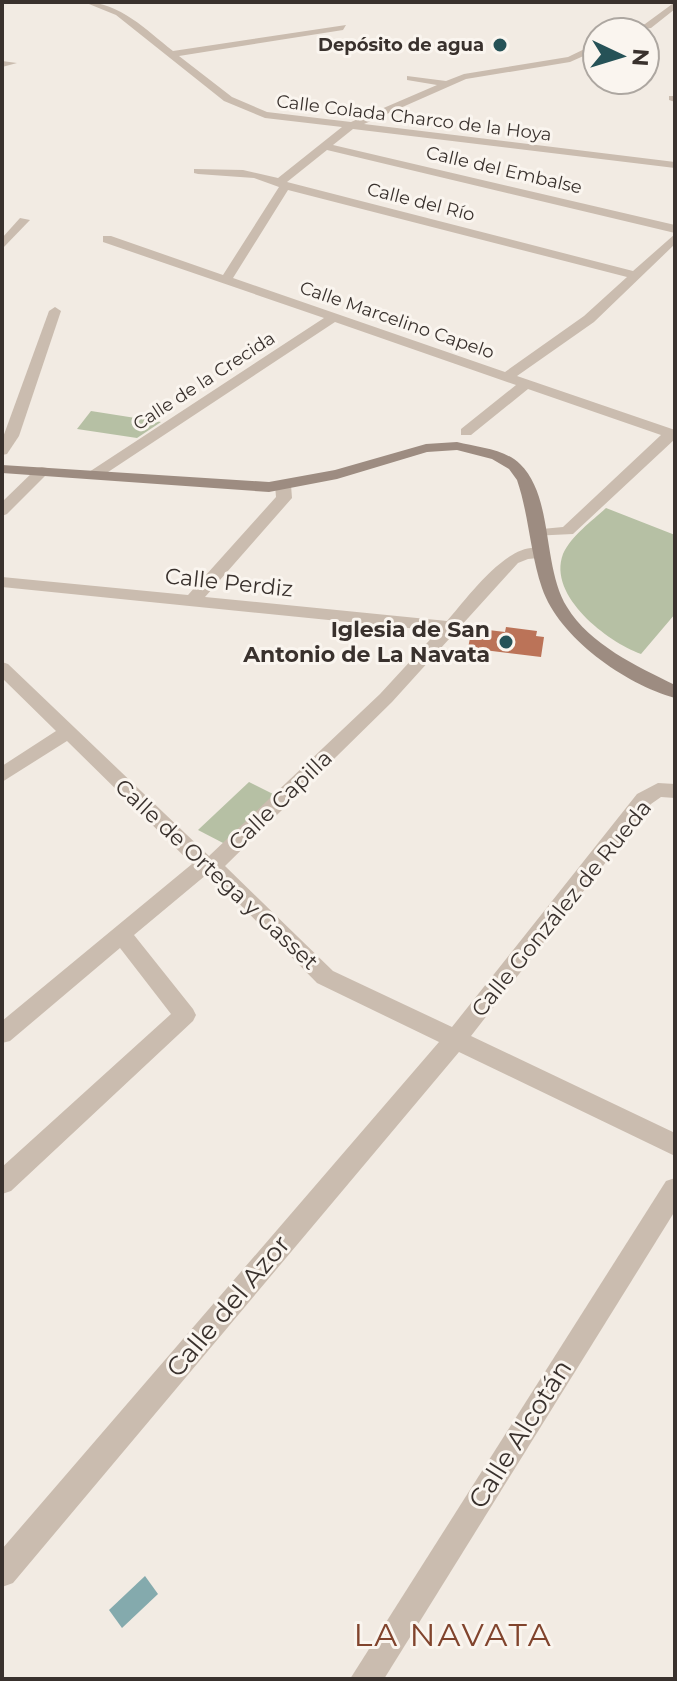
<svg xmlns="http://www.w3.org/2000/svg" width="677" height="1681" viewBox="0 0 677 1681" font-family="Montserrat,sans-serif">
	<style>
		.green { fill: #b6c0a4 }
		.water { fill: #84aaad }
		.building { fill: #bb7358 }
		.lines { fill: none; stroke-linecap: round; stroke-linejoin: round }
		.minor { fill: #cabcaf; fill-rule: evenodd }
		.secondary { fill: #9d8c81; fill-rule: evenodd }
		.poi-dot { fill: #265257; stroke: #faf5ef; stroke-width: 3 }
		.labels { text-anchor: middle; stroke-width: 6; stroke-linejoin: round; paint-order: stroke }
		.far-poi-label { font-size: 18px; font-weight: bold; fill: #39312d; stroke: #faf5ef; text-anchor: end }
		.far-street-label { font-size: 18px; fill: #39312d; stroke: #faf5ef }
		.street-label { font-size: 22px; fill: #39312d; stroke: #faf5ef }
		.poi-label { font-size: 22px; font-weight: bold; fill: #39312d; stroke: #faf5ef; text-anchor: end }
		.near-street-label { font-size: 26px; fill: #39312d; stroke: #faf5ef }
		.near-quarter-label { font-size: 32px; letter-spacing: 2px; fill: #81442d; stroke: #faf5ef }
	</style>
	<rect width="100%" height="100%" fill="#f2ebe3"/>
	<g class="green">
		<polygon points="91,411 161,422 137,438 77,429"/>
		<path d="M 606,508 L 675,535 L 675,614 L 641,654 C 608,642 547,596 563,554 C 571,536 592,521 606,508 Z"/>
		<polygon points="249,782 275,795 225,844 198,830"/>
	</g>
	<polygon class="water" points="145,1576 158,1594 122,1628 109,1610"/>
	<polygon class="building" points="506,627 537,631 536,636 544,637 541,657 468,648 472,628 505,632"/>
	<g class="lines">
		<g class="minor">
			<path d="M 84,2 C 120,2 146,30 173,51 L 346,25 L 343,30 L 179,56 L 232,97 L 267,112 L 351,122 L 437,85 L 407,80 L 407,76 L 446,81 L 464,74 L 568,57 L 597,43 L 597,50 L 570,62 L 466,79 L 364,124 L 675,162 L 675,168 L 353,129 L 333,145 L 675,225 L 675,233 L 327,150 L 287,182 L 633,271 L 675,234 L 675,244 L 594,322 L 517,376 L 675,430 L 675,439 L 573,534 L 531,536 L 531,530 L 563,527 L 661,435 L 528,389 L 471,435 L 461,435 L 461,429 L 516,385 L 335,322 L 99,478 L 89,478 L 89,472 L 324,318 L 103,242 L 103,236 L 111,236 L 223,275 L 279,187 L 254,178 L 198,174 L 194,173 L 194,169 L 243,170 L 278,178 L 342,127 L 265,118 L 224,101 L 116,15 ZM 288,190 L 627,277 L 584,316 L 505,372 L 233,278 Z"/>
			<polygon points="675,2 675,9 651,28 624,32 645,24"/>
			<polygon points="2,61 17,63 2,67"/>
			<polygon points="669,96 675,96 675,102 669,100"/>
			<polygon points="20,218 30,220 2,249 2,238"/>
			<polygon points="55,307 61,311 19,436 7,454 2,455 2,440 49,311"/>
			<polygon points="42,467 47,468 47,474 7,514 2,516 2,502 37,468"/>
			<path d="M 283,480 L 291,485 L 292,498 L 205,597 L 447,621 C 466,600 518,526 550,554 L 548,557 L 528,559 L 518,563 L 392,702 L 225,866 L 333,971 L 452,1027 L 637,794 L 658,783 L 675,784 L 675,798 L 661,797 L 651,804 L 471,1036 L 675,1133 L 675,1156 L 459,1052 L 13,1583 L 2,1587 L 2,1549 L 439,1042 L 317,983 L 217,881 L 206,875 L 134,935 L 193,1009 L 196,1015 L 193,1021 L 11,1191 L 2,1194 L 2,1167 L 171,1014 L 120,948 L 10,1041 L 2,1043 L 2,1021 L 192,864 L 67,741 L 2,782 L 2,766 L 56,731 L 2,678 L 2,662 L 8,664 L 209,856 L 380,694 L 438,631 L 2,587 L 2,577 L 188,595 L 276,497 L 275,485 Z"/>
			<polygon points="675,1178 675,1211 384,1679 350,1679 666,1181"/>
		</g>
		<path class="secondary" d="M 457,442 C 477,447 505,449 520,464 C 554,497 542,567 567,607 C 590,645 637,666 675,685 L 675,698 C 625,684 559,638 542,588 C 530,553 529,515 517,480 L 509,469 L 492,459 L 457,450 L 427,452 L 337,479 L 269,492 L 2,473 L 2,465 L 269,482 L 335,470 L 426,444 Z"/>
	</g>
	<g class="poi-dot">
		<circle cx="500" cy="45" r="8"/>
		<circle cx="506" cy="642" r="8"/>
	</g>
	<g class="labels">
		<g class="far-poi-label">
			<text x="484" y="51">Depósito de agua</text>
		</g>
		<g class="far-street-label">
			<text transform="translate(414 118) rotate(7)" y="6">Calle Colada Charco de la Hoya</text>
			<text transform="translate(504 170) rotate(13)" y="6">Calle del Embalse</text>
			<text transform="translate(421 202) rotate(14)" y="6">Calle del Río</text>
			<text transform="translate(397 320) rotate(19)" y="6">Calle Marcelino Capelo</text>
			<text transform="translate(204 381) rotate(-33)" y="6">Calle de la Crecida</text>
		</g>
		<g class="street-label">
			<text transform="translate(229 582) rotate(6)" y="8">Calle Perdiz</text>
			<text transform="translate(280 800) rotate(-44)" y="8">Calle Capilla</text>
			<text transform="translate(217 874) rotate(43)" y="8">Calle de Ortega y Gasset</text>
			<text transform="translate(561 908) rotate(-51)" y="8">Calle González de Rueda</text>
		</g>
		<g class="poi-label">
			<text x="490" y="637">Iglesia de San<tspan x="490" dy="25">Antonio de La Navata</tspan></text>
		</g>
		<g class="near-street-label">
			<text transform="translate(228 1306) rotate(-50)" y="9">Calle del Azor</text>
			<text transform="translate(520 1434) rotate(-58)" y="9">Calle Alcotán</text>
		</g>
		<g class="near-quarter-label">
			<text x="453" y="1646">LA NAVATA</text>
		</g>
	</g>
	<rect width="677" height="1681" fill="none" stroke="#39312d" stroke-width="8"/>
	<g transform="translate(621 56) rotate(94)"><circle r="38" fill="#faf5ef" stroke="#ada7a1" stroke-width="2"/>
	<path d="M0-6L14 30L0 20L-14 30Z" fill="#265257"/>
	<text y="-12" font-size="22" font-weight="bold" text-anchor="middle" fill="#39312d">N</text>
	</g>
</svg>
